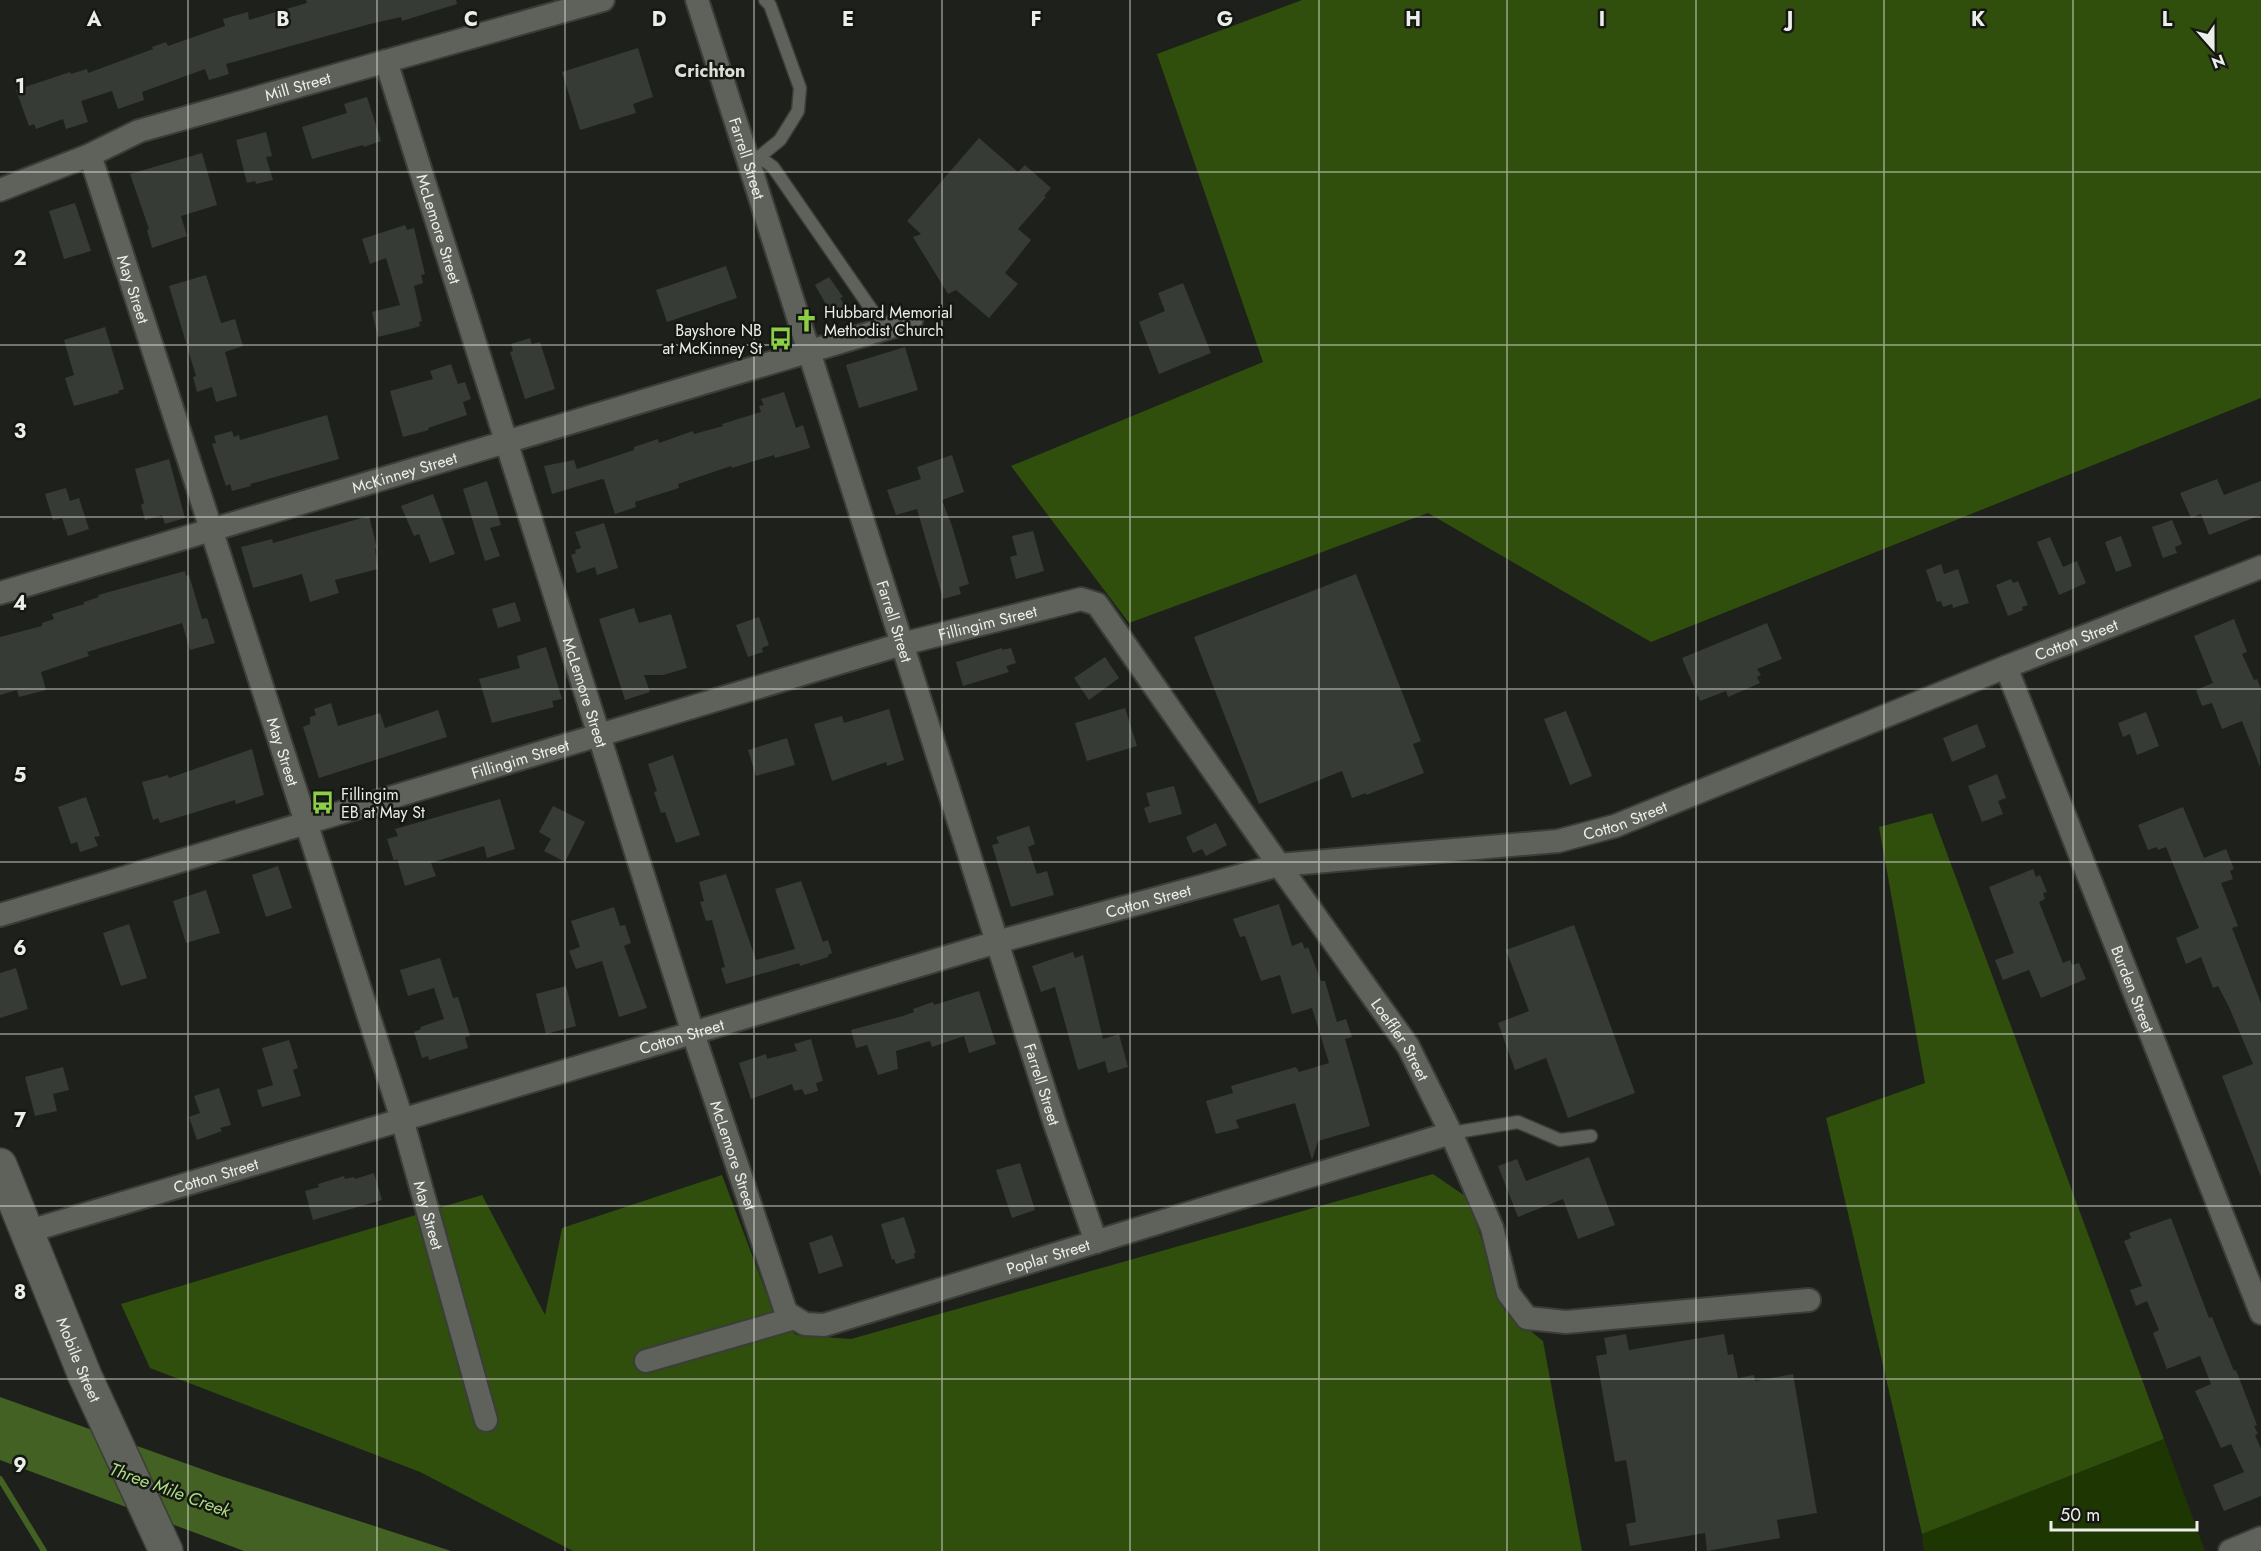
<svg xmlns="http://www.w3.org/2000/svg" width="2261" height="1551" viewBox="0 0 2261 1551" font-family="Jost,sans-serif">
	<style>
		.green { fill: #1e3602 }
		.forest { fill: #304e0c }
		.water { fill: #426123 }
		.lines { fill: none; stroke-linecap: round; stroke-linejoin: round }
		.stream { stroke: #426123; stroke-width: 6 }
		.building { fill: #373b35 }
		.lane-casing { stroke: #3a3d38; stroke-width: 15 }
		.street-casing { stroke: #3a3d38; stroke-width: 26 }
		.secondary-casing { stroke: #3a3d38; stroke-width: 36 }
		.lane { stroke: #5e625b; stroke-width: 12 }
		.street { stroke: #5e625b; stroke-width: 22 }
		.secondary { stroke: #5e625b; stroke-width: 33 }
		.grid { fill: none; stroke: #eceeea; stroke-width: 1.5; stroke-opacity: 0.55 }
		.labels { text-anchor: middle; stroke-width: 5; stroke-linejoin: round; paint-order: stroke }
		.street-label { font-size: 16px; fill: #eceeea; stroke: #151812 }
		.poi-label { font-size: 16px; fill: #eceeea; stroke: #151812; text-anchor: start }
		.neighbourhood-label { font-size: 18px; font-weight: bold; fill: #dadfd7; stroke: #151812 }
		.water-label { font-size: 18px; font-style: italic; fill: #addd84; stroke: #151812 }
		.grid-label { font-size: 20px; text-anchor: middle; font-weight: bold; fill: #eceeea; stroke: #151812; stroke-width: 5; stroke-linejoin: round; paint-order: stroke }
	</style>
	<rect width="100%" height="100%" fill="#1e211b"/>
	<polygon class="green" points="2164,1439 2205,1551 1924,1551 1922,1534"/>
	<g class="forest">
		<polygon points="1302,0 2261,0 2261,398 1651,642 1428,513 1129,623 1011,466 1263,362 1157,54"/>
		<polygon points="1932,813 2164,1439 1922,1534 1826,1118 1925,1083 1879,827"/>
		<polygon points="1433,1174 1468,1198 1505,1310 1543,1341 1582,1551 573,1551 420,1472 150,1368 121,1304 482,1195 545,1315 562,1228 722,1175 773,1311 796,1335 851,1339"/>
	</g>
	<polygon class="water" points="0,1397 221,1476 451,1551 244,1551 0,1460"/>
	<g class="lines">
		<polyline class="stream" points="0,1479 44,1551"/>
	</g>
	<g class="building">
		<polygon points="306,0 456,0 457,4 402,21 401,17 370,24 226,64 229,74 209,80 205,69 142,92 144,100 118,109 112,91 81,101 88,122 66,129 63,119 36,129 34,124 29,126 16,90 70,72 71,74 87,69 88,73 153,49 152,47 166,42 168,46 225,26 223,19 248,12 249,20 307,3"/>
		<polygon points="638,48 653,97 633,104 636,113 580,130 562,72"/>
		<polygon points="367,97 381,141 364,147 363,145 312,159 302,127 347,113 344,104"/>
		<polygon points="266,132 272,156 266,157 273,180 256,184 255,181 247,183 236,140"/>
		<polygon points="979,138 1018,172 1025,165 1051,188 1044,196 1046,197 1018,229 1031,240 1005,273 1018,284 989,318 956,290 948,294 913,237 921,234 907,221"/>
		<polygon points="202,153 217,205 181,216 187,236 152,248 147,230 149,229 130,174"/>
		<polygon points="75,203 91,251 64,259 49,211"/>
		<polygon points="405,225 407,230 414,228 425,274 421,275 423,283 414,286 422,321 419,322 420,326 414,328 378,337 372,312 400,305 386,258 370,264 362,239"/>
		<polygon points="726,266 737,298 667,322 656,290"/>
		<polygon points="206,275 221,323 235,319 243,346 225,352 237,396 216,402 212,387 197,392 193,377 196,376 169,286"/>
		<polygon points="829,277 843,297 840,298 846,307 832,315 815,285"/>
		<polygon points="1183,283 1211,353 1159,374 1139,322 1165,311 1158,293"/>
		<polygon points="105,327 124,389 118,391 119,393 74,406 65,378 74,375 64,340"/>
		<polygon points="530,338 532,344 540,342 555,389 525,399 510,352 513,351 511,344"/>
		<polygon points="905,347 918,390 859,408 846,365"/>
		<polygon points="451,364 458,384 465,382 471,399 463,402 467,415 428,428 429,430 403,437 390,391 433,379 430,371"/>
		<polygon points="784,392 796,428 803,425 810,448 775,458 774,455 732,468 731,466 678,484 679,488 635,502 636,507 615,514 604,480 602,479 552,494 544,466 574,460 577,469 634,450 634,447 658,439 659,443 693,431 694,434 723,426 722,424 761,412 759,406 764,405 761,399"/>
		<polygon points="327,415 339,459 250,484 251,486 232,491 230,484 226,486 212,444 216,443 214,436 232,431 234,437 239,435 240,440"/>
		<polygon points="952,455 964,492 942,500 952,526 969,584 959,587 961,594 943,599 917,509 896,515 887,490 921,479 917,467"/>
		<polygon points="169,459 185,518 165,524 162,515 145,520 141,505 144,503 135,469"/>
		<polygon points="2217,479 2224,495 2261,481 2261,515 2209,535 2201,514 2191,518 2180,493"/>
		<polygon points="487,481 501,525 490,528 500,556 485,561 463,489"/>
		<polygon points="66,488 70,501 79,498 89,529 68,536 62,518 53,520 45,494"/>
		<polygon points="433,494 455,554 430,563 419,534 414,536 401,506"/>
		<polygon points="369,516 377,548 375,549 378,569 335,580 339,593 310,602 302,574 253,588 241,547 272,539 273,543"/>
		<polygon points="2172,520 2182,544 2175,547 2177,553 2163,558 2152,527"/>
		<polygon points="604,523 618,568 597,575 595,567 577,573 571,555 576,553 575,550 581,548 575,532"/>
		<polygon points="1033,531 1044,571 1016,579 1010,557 1017,555 1012,536"/>
		<polygon points="2121,536 2132,566 2116,572 2105,542"/>
		<polygon points="2050,537 2063,567 2077,561 2086,583 2059,595 2037,542"/>
		<polygon points="1941,564 1944,574 1958,569 1969,603 1953,608 1952,604 1943,607 1941,601 1937,602 1926,570"/>
		<polygon points="185,571 186,576 189,575 202,619 207,618 215,643 190,650 182,623 87,652 89,656 41,672 46,690 19,697 17,690 0,695 0,637 42,626 42,623 54,619 52,614 84,604 84,602 99,597 98,595"/>
		<polygon points="1356,574 1421,741 1413,744 1424,773 1366,795 1366,793 1352,798 1342,771 1259,804 1194,637"/>
		<polygon points="2011,579 2013,583 2018,581 2028,605 2022,607 2023,610 2008,616 1996,585"/>
		<polygon points="515,602 521,621 498,628 492,609"/>
		<polygon points="634,608 639,623 671,614 687,668 663,675 644,675 650,692 625,700 599,619"/>
		<polygon points="759,617 769,645 762,648 763,652 748,657 736,625"/>
		<polygon points="2234,619 2247,652 2242,654 2254,680 2257,679 2261,689 2260,767 2242,721 2222,729 2212,703 2202,706 2196,690 2213,683 2194,636"/>
		<polygon points="1767,623 1782,659 1757,669 1761,675 1757,677 1760,683 1728,697 1726,691 1700,701 1682,658"/>
		<polygon points="546,647 562,699 552,701 554,707 492,723 479,679 520,668 517,656"/>
		<polygon points="1002,648 1002,650 1011,648 1016,663 1006,666 1009,672 963,686 956,662"/>
		<polygon points="1105,657 1119,678 1089,700 1074,678"/>
		<polygon points="331,703 338,726 380,713 385,728 438,710 447,737 319,778 303,727 310,724 310,717 316,715 314,709"/>
		<polygon points="1125,708 1137,746 1087,761 1075,723"/>
		<polygon points="889,709 904,760 887,766 886,762 832,781 814,724 842,716 844,723"/>
		<polygon points="1566,711 1592,776 1570,785 1544,719"/>
		<polygon points="2146,712 2159,746 2137,755 2130,734 2123,737 2118,723"/>
		<polygon points="1977,724 1986,747 1952,762 1943,738"/>
		<polygon points="787,738 795,765 756,776 748,750"/>
		<polygon points="252,749 264,795 236,804 235,800 160,823 158,818 153,820 142,782 168,775 169,778"/>
		<polygon points="673,755 700,835 676,843 665,812 661,813 654,792 657,791 648,764"/>
		<polygon points="1997,774 2006,798 1998,801 2003,814 1982,822 1968,786"/>
		<polygon points="1174,786 1182,814 1149,823 1144,808 1150,806 1146,793"/>
		<polygon points="86,797 100,836 94,837 98,846 80,852 77,842 71,844 58,807"/>
		<polygon points="500,799 515,849 487,858 484,846 431,863 436,876 405,886 397,859 394,861 387,839 398,836 395,829"/>
		<polygon points="553,806 585,822 565,862 544,851 551,839 539,832"/>
		<polygon points="2183,807 2204,858 2226,849 2234,869 2230,871 2233,879 2221,883 2238,926 2232,928 2261,1003 2261,1177 2222,1076 2253,1064 2229,1007 2218,986 2213,988 2201,957 2186,964 2176,938 2199,928 2166,847 2158,850 2157,847 2148,850 2138,825"/>
		<polygon points="1216,823 1227,845 1206,856 1202,849 1193,853 1186,837"/>
		<polygon points="1029,826 1035,844 1028,847 1037,874 1047,871 1054,895 1011,907 992,845 999,843 996,837"/>
		<polygon points="278,866 292,908 266,917 252,875"/>
		<polygon points="2033,869 2036,877 2040,875 2047,892 2043,893 2045,899 2039,902 2063,963 2070,960 2072,965 2079,963 2086,979 2041,998 2029,970 2003,980 1995,960 2014,953 1989,887"/>
		<polygon points="726,874 756,960 795,949 775,889 801,881 823,942 828,940 832,953 828,955 828,957 800,966 799,963 726,984 721,968 725,967 712,920 706,921 700,902 704,901 699,882"/>
		<polygon points="206,890 220,933 186,943 173,901"/>
		<polygon points="1279,904 1292,946 1302,942 1305,949 1308,947 1321,981 1325,981 1337,1022 1346,1019 1352,1037 1345,1039 1370,1126 1318,1141 1312,1160 1295,1103 1236,1120 1239,1128 1216,1134 1206,1101 1233,1093 1231,1086 1296,1067 1299,1072 1329,1063 1312,1008 1292,1014 1280,975 1261,981 1245,936 1240,937 1233,919"/>
		<polygon points="614,907 620,926 625,925 631,943 624,946 647,1008 619,1017 602,961 576,969 569,951 580,947 571,921"/>
		<polygon points="129,924 147,978 121,986 103,933"/>
		<polygon points="1574,925 1635,1093 1568,1118 1546,1058 1515,1070 1498,1023 1529,1011 1506,950"/>
		<polygon points="1073,952 1075,958 1083,955 1103,1039 1119,1034 1128,1067 1108,1073 1105,1061 1078,1070 1055,987 1041,992 1032,966"/>
		<polygon points="440,958 453,998 458,997 470,1036 465,1037 468,1048 429,1060 428,1056 422,1058 414,1032 421,1029 420,1027 444,1019 434,988 408,996 400,970"/>
		<polygon points="16,968 28,1009 0,1018 0,973"/>
		<polygon points="566,986 576,1026 546,1034 536,994"/>
		<polygon points="979,991 996,1044 969,1053 964,1036 932,1047 930,1041 896,1051 898,1069 878,1075 867,1045 856,1048 851,1030 903,1016 914,1012 913,1009 933,1002 934,1005"/>
		<polygon points="811,1039 823,1081 816,1083 818,1091 805,1095 802,1089 794,1091 792,1084 751,1099 739,1063 766,1054 767,1059 797,1051 794,1044"/>
		<polygon points="289,1040 298,1068 293,1070 301,1096 262,1107 257,1090 273,1085 262,1048"/>
		<polygon points="63,1067 69,1090 53,1094 57,1111 35,1116 25,1077"/>
		<polygon points="219,1088 231,1125 220,1128 222,1131 197,1140 189,1117 200,1113 194,1096"/>
		<polygon points="1589,1157 1615,1225 1578,1239 1563,1199 1518,1217 1498,1166 1517,1159 1526,1181"/>
		<polygon points="1020,1163 1035,1210 1012,1218 996,1170"/>
		<polygon points="374,1173 382,1200 313,1220 305,1191 319,1187 318,1184 344,1176 345,1179 354,1177 355,1179"/>
		<polygon points="904,1217 916,1253 914,1253 915,1258 896,1264 894,1259 892,1260 881,1224"/>
		<polygon points="2171,1218 2209,1318 2212,1317 2234,1371 2236,1370 2257,1425 2254,1426 2258,1434 2255,1435 2261,1449 2261,1496 2224,1511 2213,1485 2244,1472 2231,1444 2221,1448 2195,1391 2211,1384 2200,1356 2167,1369 2153,1333 2159,1330 2147,1301 2136,1306 2130,1290 2142,1286 2124,1241 2131,1238 2129,1233"/>
		<polygon points="832,1235 843,1266 819,1274 809,1243"/>
		<polygon points="1626,1334 1629,1350 1724,1334 1728,1355 1733,1354 1738,1378 1754,1375 1755,1381 1793,1374 1817,1513 1777,1520 1780,1538 1729,1547 1707,1551 1705,1533 1630,1546 1626,1524 1636,1522 1630,1483 1626,1460 1615,1462 1596,1356 1607,1354 1604,1338"/>
	</g>
	<g class="lines">
		<defs>
			<g id="lane">
				<polyline points="759,157 773,167 885,329"/>
				<polyline points="754,158 759,157 780,140 798,111 800,88 770,5 765,0"/>
				<polyline points="1451,1133 1518,1122 1560,1140 1591,1136"/>
			</g>
			<g id="street">
				<path id="s1" d="M 697,0 L 1056,1127 L 1096,1242"/>
				<path id="s2" d="M 386,61 L 693,1033 L 786,1312 L 795,1318"/>
				<path id="s3" d="M 90,155 L 402,1119 L 486,1420"/>
				<path id="s4" d="M 0,190 L 90,155 L 139,131 L 603,0"/>
				<path id="s5" d="M 0,593 L 911,321"/>
				<path id="s6" d="M 2006,667 L 2261,1313"/>
				<path id="s7" d="M 0,915 L 902,644 L 1081,599 L 1097,604 L 1279,865 L 1408,1046 L 1451,1133 L 1492,1228 L 1508,1293 L 1527,1318 L 1566,1322 L 1809,1300"/>
				<path id="s8" d="M 26,1232 L 997,942 L 1279,865 L 1558,841 L 1615,826 L 2006,667 L 2261,567"/>
				<path id="s9" d="M 646,1361 L 795,1318 L 805,1324 L 824,1325 L 1451,1133"/>
				<polyline points="2230,1551 2261,1538"/>
			</g>
			<g id="secondary">
				<path id="s10" d="M 0,1165 L 85,1376 L 166,1551"/>
			</g>
		</defs>
		<use href="#lane" class="lane-casing"/>
		<use href="#street" class="street-casing"/>
		<use href="#secondary" class="secondary-casing"/>
		<use href="#lane" class="lane"/>
		<use href="#street" class="street"/>
		<use href="#secondary" class="secondary"/>
	</g>
	<path class="grid" d="M 188,0 L 188,1551M 377,0 L 377,1551M 565,0 L 565,1551M 754,0 L 754,1551M 942,0 L 942,1551M 1130,0 L 1130,1551M 1319,0 L 1319,1551M 1507,0 L 1507,1551M 1696,0 L 1696,1551M 1884,0 L 1884,1551M 2073,0 L 2073,1551M 0,172 L 2261,172M 0,345 L 2261,345M 0,517 L 2261,517M 0,689 L 2261,689M 0,862 L 2261,862M 0,1034 L 2261,1034M 0,1206 L 2261,1206M 0,1379 L 2261,1379"/>
	<defs>
		<symbol id="church-bare" viewBox="-9 -9 18 18"><path d="M-1.2-6h2.4v3.5h3.3v2.4h-3.3V6h-2.4V-.1h-3.3v-2.4h3.3Z" fill="#8cce46" stroke="#151812" stroke-width="2.5" paint-order="stroke"/></symbol>
		<symbol id="bus-bare" viewBox="-9 -9 18 18"><path d="M-5-6H5V4H4V6H2V4H-2V6H-4V4H-5ZM-3.5-4V0h7V-4ZM-3.5 1.2v1.5H-2V1.2ZM2 1.2v1.5H3.5V1.2Z" fill="#8cce46" stroke="#151812" stroke-width="2.5" paint-order="stroke"/></symbol>
	</defs>
	<g fill-rule="evenodd">
		<use href="#church-bare" x="790" y="304" width="33" height="33"/>
		<use href="#bus-bare" x="764" y="322" width="33" height="33"/>
		<use href="#bus-bare" x="306" y="786" width="33" height="33"/>
	</g>
	<g class="labels">
		<g class="street-label">
			<text dy="6" stroke="none"><textPath href="#s4" startOffset="316">Mill Street</textPath></text>
			<text dy="6" stroke="none"><textPath href="#s1" startOffset="166">Farrell Street</textPath></text>
			<text dy="6" stroke="none"><textPath href="#s2" startOffset="176">McLemore Street</textPath></text>
			<text dy="6" stroke="none"><textPath href="#s3" startOffset="141">May Street</textPath></text>
			<text dy="6" stroke="none"><textPath href="#s5" startOffset="422">McKinney Street</textPath></text>
			<text dy="6" stroke="none"><textPath href="#s1" startOffset="652">Farrell Street</textPath></text>
			<text dy="6" stroke="none"><textPath href="#s7" startOffset="1030">Fillingim Street</textPath></text>
			<text dy="6" stroke="none"><textPath href="#s8" startOffset="2142">Cotton Street</textPath></text>
			<text dy="6" stroke="none"><textPath href="#s2" startOffset="662">McLemore Street</textPath></text>
			<text dy="6" stroke="none"><textPath href="#s3" startOffset="627">May Street</textPath></text>
			<text dy="6" stroke="none"><textPath href="#s7" startOffset="543">Fillingim Street</textPath></text>
			<text dy="6" stroke="none"><textPath href="#s8" startOffset="1656">Cotton Street</textPath></text>
			<text dy="6" stroke="none"><textPath href="#s8" startOffset="1170">Cotton Street</textPath></text>
			<text dy="6" stroke="none"><textPath href="#s6" startOffset="346">Burden Street</textPath></text>
			<text dy="6" stroke="none"><textPath href="#s8" startOffset="684">Cotton Street</textPath></text>
			<text dy="6" stroke="none"><textPath href="#s7" startOffset="1674">Loeffler Street</textPath></text>
			<text dy="6" stroke="none"><textPath href="#s1" startOffset="1138">Farrell Street</textPath></text>
			<text dy="6" stroke="none"><textPath href="#s2" startOffset="1148">McLemore Street</textPath></text>
			<text dy="6" stroke="none"><textPath href="#s8" startOffset="198">Cotton Street</textPath></text>
			<text dy="6" stroke="none"><textPath href="#s3" startOffset="1113">May Street</textPath></text>
			<text dy="6" stroke="none"><textPath href="#s9" startOffset="420">Poplar Street</textPath></text>
			<text dy="6" stroke="none"><textPath href="#s10" startOffset="210">Mobile Street</textPath></text>
		</g>
		<g class="poi-label">
			<text x="824" y="318">Hubbard Memorial<tspan x="824" dy="18">Methodist Church</tspan></text>
			<text x="762" y="336" text-anchor="end">Bayshore NB<tspan x="762" dy="18">at McKinney St</tspan></text>
			<text x="341" y="800">Fillingim<tspan x="341" dy="18">EB at May St</tspan></text>
		</g>
		<g class="neighbourhood-label">
			<text x="710" y="77">Crichton</text>
		</g>
		<g class="water-label">
			<text transform="translate(170 1490) rotate(20)" y="6">Three Mile Creek</text>
		</g>
	</g>
	<g class="grid-label">
		<text x="94" y="26">A</text>
		<text x="283" y="26">B</text>
		<text x="471" y="26">C</text>
		<text x="659" y="26">D</text>
		<text x="848" y="26">E</text>
		<text x="1036" y="26">F</text>
		<text x="1225" y="26">G</text>
		<text x="1413" y="26">H</text>
		<text x="1602" y="26">I</text>
		<text x="1790" y="26">J</text>
		<text x="1978" y="26">K</text>
		<text x="2167" y="26">L</text>
		<text x="20" y="93">1</text>
		<text x="20" y="265">2</text>
		<text x="20" y="438">3</text>
		<text x="20" y="610">4</text>
		<text x="20" y="782">5</text>
		<text x="20" y="955">6</text>
		<text x="20" y="1127">7</text>
		<text x="20" y="1299">8</text>
		<text x="20" y="1472">9</text>
	</g>
	<g transform="translate(2213 48) rotate(159)" stroke="#151812" stroke-width="4.5" paint-order="stroke">
	<path d="M0-4.5L10 22L0 15L-10 22Z" fill="#eceeea"/>
	<text y="-9" font-size="16" font-weight="bold" text-anchor="middle" fill="#eceeea">N</text>
	</g>
	<path d="M2051 1521v9h146v-9" fill="none" stroke="#eceeea" stroke-width="3"/>
	<text x="2060" y="1521" font-size="18" fill="#eceeea" stroke="#151812" stroke-width="4.5" paint-order="stroke">50 m</text>
</svg>
